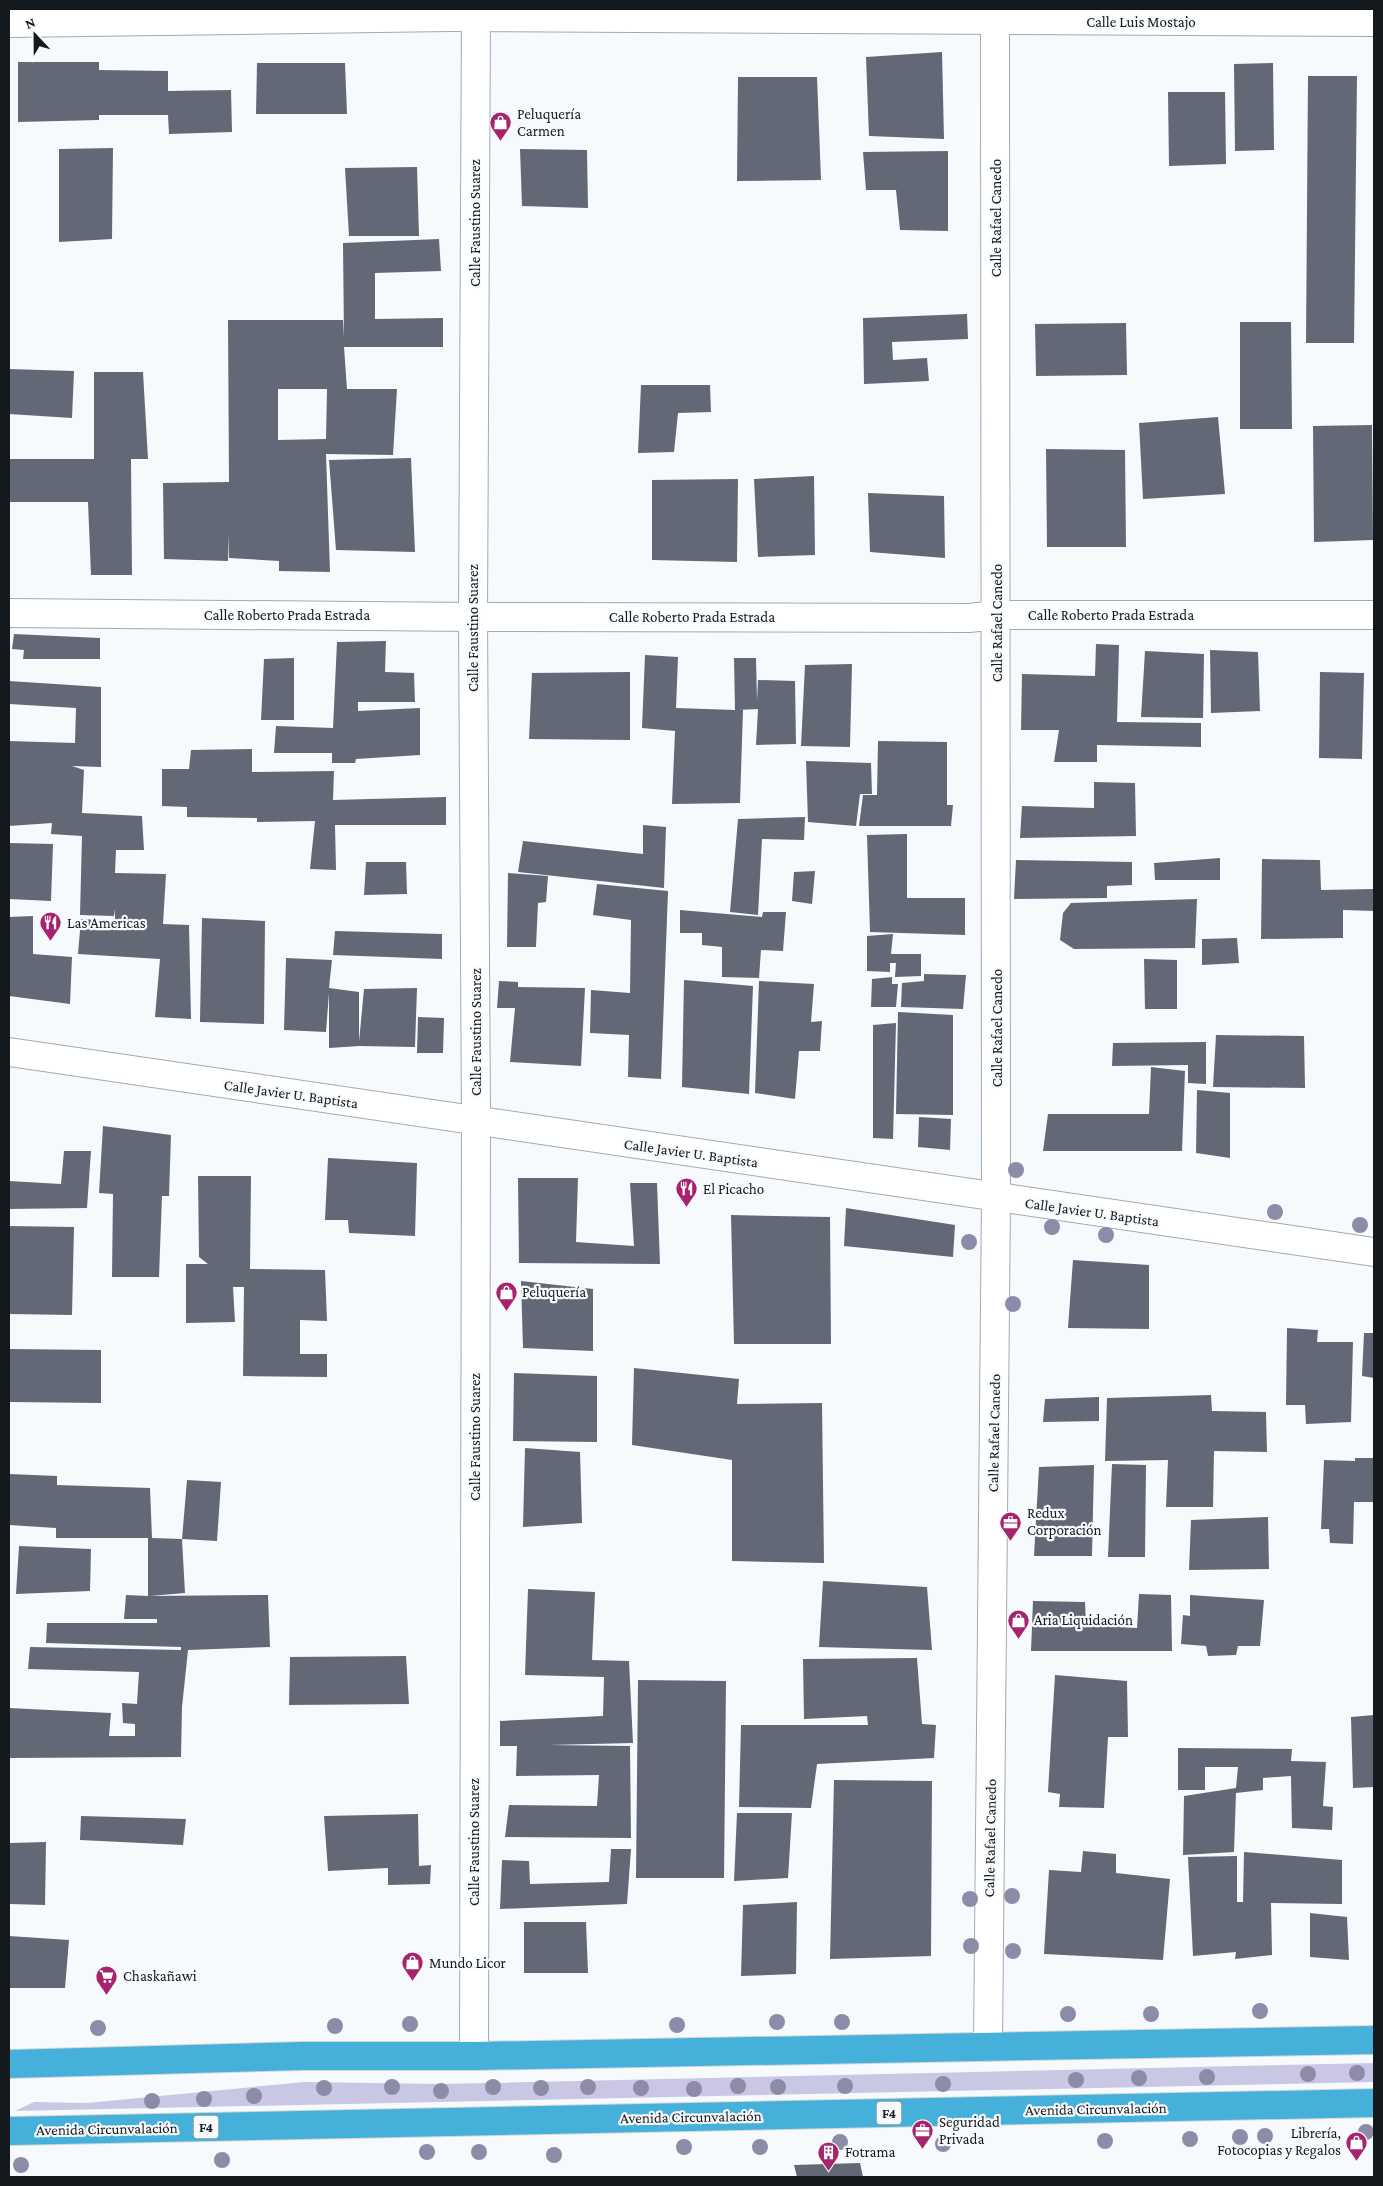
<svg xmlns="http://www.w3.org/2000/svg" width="1383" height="2186" viewBox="0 0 1383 2186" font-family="'Crimson Pro',serif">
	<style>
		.green { fill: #cac7e4 }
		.building { fill: #626876; fill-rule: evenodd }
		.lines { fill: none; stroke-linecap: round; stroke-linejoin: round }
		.street-casing { stroke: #9eaab7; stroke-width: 30 }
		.highway-casing { stroke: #d5d6d6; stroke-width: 30 }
		.street { stroke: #fff; stroke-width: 28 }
		.highway { stroke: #45b0da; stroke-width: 28 }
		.tree { fill: #8e8ba8 }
		.labels { text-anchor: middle; stroke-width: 4.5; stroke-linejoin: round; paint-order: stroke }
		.shield { fill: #f7fafc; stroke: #585c60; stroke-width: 1 }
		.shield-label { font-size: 14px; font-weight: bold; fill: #14191d }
		.street-label { font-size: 15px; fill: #14191d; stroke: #f7fafc }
		.poi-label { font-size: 15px; fill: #14191d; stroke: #f7fafc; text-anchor: start }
	</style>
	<rect width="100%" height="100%" fill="#f7fafc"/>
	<polygon class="green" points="1374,2063 1374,2082 15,2111 34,2102 87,2103 304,2082 441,2084"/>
	<g class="building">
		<polygon points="942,52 944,139 869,136 866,57"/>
		<polygon points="18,62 99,62 99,70 168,71 168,91 231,90 232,132 169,134 168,115 99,115 99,120 18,122"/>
		<polygon points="257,63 345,63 347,114 256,114"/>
		<polygon points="1273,63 1274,150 1235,151 1234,64"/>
		<polygon points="1308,76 1357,76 1354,343 1306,343"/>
		<polygon points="738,77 817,77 821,180 737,181"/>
		<polygon points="1168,92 1225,92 1226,164 1169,166"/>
		<polygon points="113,148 112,239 59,242 59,149"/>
		<polygon points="520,149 587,150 588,208 522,206"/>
		<polygon points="948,151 948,231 900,230 896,190 866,190 863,152"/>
		<polygon points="417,167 419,236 349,236 345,168"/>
		<path d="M 439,239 L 441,271 L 375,273 L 375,319 L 443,318 L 443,347 L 344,347 L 347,389 L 397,389 L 393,455 L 326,454 L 330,572 L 279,571 L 279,561 L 229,558 L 229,534 L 228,561 L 164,559 L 163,483 L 229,482 L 228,320 L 343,320 L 344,338 L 343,243 ZM 278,389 L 327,389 L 326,439 L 278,440 Z"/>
		<polygon points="967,314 968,339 892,342 893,360 927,358 929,381 864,384 863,318"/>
		<polygon points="1240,322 1291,322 1292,429 1240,429"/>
		<polygon points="1126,323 1127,375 1036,376 1035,324"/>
		<polygon points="9,369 74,371 72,418 9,414"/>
		<polygon points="94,372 143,372 148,459 131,459 132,575 91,575 88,502 9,502 9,459 94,459"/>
		<polygon points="641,385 710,385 711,412 678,413 674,452 638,453"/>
		<polygon points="1218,417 1225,494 1143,499 1139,423"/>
		<polygon points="1372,425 1373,540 1314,542 1313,426"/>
		<polygon points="1046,449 1125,450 1126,547 1047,547"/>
		<polygon points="411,458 415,552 336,550 329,460"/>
		<polygon points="814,476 815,555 758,557 754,479"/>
		<polygon points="738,479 737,562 652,560 652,480"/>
		<polygon points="868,493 944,496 945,558 870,552"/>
		<polygon points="14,634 100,638 100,659 23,659 24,650 12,649"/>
		<polygon points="386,641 385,672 414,673 415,702 358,702 358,711 420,708 420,755 356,759 355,763 332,763 332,753 274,753 276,726 333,728 337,642"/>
		<polygon points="1096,644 1119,645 1117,722 1201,723 1201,747 1097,745 1097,762 1054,762 1059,730 1021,730 1022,674 1095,676"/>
		<polygon points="1210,650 1258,652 1260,711 1211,713"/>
		<polygon points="1145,651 1204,654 1203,718 1141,717"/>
		<polygon points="645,655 678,657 676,708 735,710 734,658 756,658 757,701 758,680 795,681 796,744 756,745 758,709 738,710 743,710 740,803 672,804 675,731 642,728"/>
		<polygon points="294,658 294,720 261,720 264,659"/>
		<polygon points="852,664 850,747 801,746 805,665"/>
		<polygon points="630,672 630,740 529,739 532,673"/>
		<polygon points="1320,672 1364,673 1362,759 1319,758"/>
		<polygon points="9,681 101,687 101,767 72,766 84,770 82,813 142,816 144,850 116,850 115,873 166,874 163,924 189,925 191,1019 155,1017 160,959 78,954 81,919 115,921 115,909 114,916 80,915 82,836 51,834 52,823 9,826 9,741 75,743 76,708 9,704"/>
		<polygon points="878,741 947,742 947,805 953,805 951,826 859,826 863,795 877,795"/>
		<polygon points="252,749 252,772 334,771 333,800 446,797 446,825 335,825 336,870 310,869 315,821 257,822 257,818 187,817 187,807 162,806 162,769 189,769 191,750"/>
		<polygon points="806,761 871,763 872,794 860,794 856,826 808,822"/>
		<polygon points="1094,782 1135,783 1136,836 1020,838 1022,806 1094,808"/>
		<polygon points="805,817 804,840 762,839 758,915 730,912 738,819"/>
		<polygon points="643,825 666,827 664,888 518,872 523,841 643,854"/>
		<polygon points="907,834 907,898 965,898 965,935 870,932 867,835"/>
		<polygon points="9,843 53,844 51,901 9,899"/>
		<polygon points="1220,858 1220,880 1155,880 1154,863"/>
		<polygon points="1262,859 1320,860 1321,890 1374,889 1374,911 1343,910 1343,938 1261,939"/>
		<polygon points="1016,860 1132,862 1132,885 1107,886 1107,898 1014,899"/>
		<polygon points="366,862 406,862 407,894 364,895"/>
		<polygon points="815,871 812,904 792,901 794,872"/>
		<polygon points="508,873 548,876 546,902 538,903 536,947 507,947"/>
		<polygon points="597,884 668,891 661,1079 628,1077 629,1035 590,1033 591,990 630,993 631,920 593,915"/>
		<polygon points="1197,899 1195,948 1074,949 1060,940 1063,913 1071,903"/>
		<polygon points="680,910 762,917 763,912 786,912 783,951 761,950 759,978 722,977 722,947 702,945 702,933 680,933"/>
		<polygon points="33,916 33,954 72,957 70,1004 9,996 9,917"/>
		<polygon points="202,918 265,921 264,1024 200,1022"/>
		<polygon points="335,931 442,934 442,959 333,955"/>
		<polygon points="893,934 891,954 921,954 921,976 895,977 896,963 890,963 890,972 867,971 867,936"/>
		<polygon points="1237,938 1239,963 1202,965 1202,939"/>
		<polygon points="286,958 332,960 329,988 359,992 359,1042 364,989 417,988 415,1047 359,1046 329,1048 329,993 326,1032 284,1030"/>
		<polygon points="1144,959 1177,960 1177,1009 1145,1009"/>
		<polygon points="924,974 966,975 963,1009 901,1007 902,983 924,981"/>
		<polygon points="892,977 892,984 898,984 896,1007 871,1007 872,979"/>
		<polygon points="684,980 753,986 749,1094 682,1087"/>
		<polygon points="499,981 518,982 518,987 585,988 581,1066 510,1062 515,1008 497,1008"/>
		<polygon points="759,981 814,984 811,1022 822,1021 820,1051 799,1051 795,1099 755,1093"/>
		<polygon points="898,1012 953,1015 953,1115 896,1114"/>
		<polygon points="418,1017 444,1018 443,1053 417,1053"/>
		<polygon points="896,1023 893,1139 873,1138 873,1025"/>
		<polygon points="1216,1035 1304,1036 1305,1088 1213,1087"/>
		<polygon points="1206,1042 1206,1084 1188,1083 1188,1065 1112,1066 1113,1043"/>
		<polygon points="1151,1067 1185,1071 1182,1151 1043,1151 1048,1114 1149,1114"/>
		<polygon points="1197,1090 1230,1093 1230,1158 1196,1153"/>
		<polygon points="919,1117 951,1119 950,1150 918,1147"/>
		<polygon points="103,1126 171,1135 169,1196 162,1196 159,1277 112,1277 113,1194 99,1193"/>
		<polygon points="64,1151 91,1151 87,1208 9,1209 9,1181 61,1184"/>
		<polygon points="328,1158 417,1163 415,1236 349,1233 348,1220 325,1220"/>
		<polygon points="198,1176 251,1176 250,1269 325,1270 327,1321 300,1320 300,1354 327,1354 327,1377 243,1376 244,1287 233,1287 235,1322 186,1323 186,1264 208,1264 199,1257"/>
		<polygon points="518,1178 578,1178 576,1242 634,1246 630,1183 657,1183 660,1264 519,1263"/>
		<polygon points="846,1208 955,1225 953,1257 844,1246"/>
		<polygon points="731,1215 830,1217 831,1344 734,1344"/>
		<polygon points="9,1226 74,1227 72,1315 9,1314"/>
		<polygon points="1073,1260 1149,1265 1149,1329 1068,1328"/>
		<polygon points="521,1281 593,1289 593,1351 523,1348"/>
		<polygon points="1287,1328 1318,1330 1317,1342 1353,1342 1351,1422 1306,1424 1305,1405 1286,1405"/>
		<polygon points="1364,1333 1374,1333 1374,1378 1362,1376"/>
		<polygon points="9,1349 101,1350 101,1403 9,1402"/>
		<polygon points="634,1368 739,1379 737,1404 822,1403 824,1563 732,1561 732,1460 632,1445"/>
		<polygon points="514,1373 597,1376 597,1442 513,1441"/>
		<polygon points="1211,1395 1212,1411 1266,1412 1267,1452 1214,1451 1213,1507 1166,1507 1168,1460 1105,1461 1107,1398"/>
		<polygon points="1099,1397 1099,1421 1043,1422 1045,1399"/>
		<polygon points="525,1448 580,1452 582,1523 523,1527"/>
		<polygon points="1355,1458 1374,1458 1374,1502 1354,1502 1353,1544 1330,1543 1329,1529 1321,1529 1324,1460 1355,1461"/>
		<polygon points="1112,1464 1146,1465 1145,1557 1108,1557"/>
		<polygon points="1094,1465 1092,1556 1034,1556 1039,1467"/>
		<polygon points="9,1474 57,1476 57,1485 150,1488 152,1538 182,1539 185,1593 150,1596 268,1595 270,1647 188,1650 182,1707 181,1757 9,1758 9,1708 111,1713 109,1736 135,1736 135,1724 123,1723 122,1703 137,1704 139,1672 28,1669 30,1647 181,1650 181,1647 46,1643 47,1623 157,1623 157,1619 124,1619 126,1595 148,1596 148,1538 56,1538 56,1528 9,1525"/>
		<polygon points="187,1480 221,1482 217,1541 182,1539"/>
		<polygon points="1268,1517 1269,1569 1189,1570 1191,1520"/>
		<polygon points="19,1546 91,1549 90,1591 16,1594"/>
		<polygon points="823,1581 927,1587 932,1650 819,1647"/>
		<polygon points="528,1589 595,1592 592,1660 629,1661 633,1743 549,1745 630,1746 631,1838 505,1837 509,1805 597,1806 599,1775 516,1776 517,1746 500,1746 500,1721 603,1716 604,1677 525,1675"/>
		<polygon points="1139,1594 1171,1595 1172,1651 1031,1651 1033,1601 1085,1602 1086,1625 1137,1628"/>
		<polygon points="1190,1595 1264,1600 1260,1646 1238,1646 1236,1655 1208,1656 1206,1646 1181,1644 1183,1615 1190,1616"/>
		<polygon points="406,1656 409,1704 289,1705 290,1657"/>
		<polygon points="917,1658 922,1724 936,1725 934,1758 817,1764 811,1808 739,1807 741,1725 868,1725 867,1716 804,1719 803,1659"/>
		<polygon points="1055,1675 1127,1681 1128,1737 1108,1737 1104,1808 1059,1807 1060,1794 1048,1792"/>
		<polygon points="638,1680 726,1681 724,1878 636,1878"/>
		<polygon points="1374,1715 1374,1787 1353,1788 1351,1717"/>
		<polygon points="1178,1748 1292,1749 1291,1761 1326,1762 1323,1806 1333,1807 1332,1830 1292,1828 1291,1776 1263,1778 1263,1790 1236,1793 1234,1852 1183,1855 1184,1796 1236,1788 1238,1767 1205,1767 1205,1790 1178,1790"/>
		<polygon points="834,1780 932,1781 931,1956 830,1959"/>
		<polygon points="737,1813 792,1813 788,1878 734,1881"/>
		<polygon points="418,1814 419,1866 431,1865 430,1884 388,1885 388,1868 328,1871 324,1816"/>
		<polygon points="81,1816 186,1819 183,1845 80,1840"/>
		<polygon points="46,1842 45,1905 9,1904 9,1843"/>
		<polygon points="611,1849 631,1849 627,1904 500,1909 502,1860 529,1861 530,1884 609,1882"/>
		<polygon points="1083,1851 1116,1854 1116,1873 1170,1879 1163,1960 1044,1954 1049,1870 1081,1872"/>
		<polygon points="1244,1852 1342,1860 1342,1904 1271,1903 1272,1955 1235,1959 1236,1952 1193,1956 1188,1857 1237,1856 1237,1902 1243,1902"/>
		<polygon points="797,1902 796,1974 741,1976 743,1905"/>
		<polygon points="1310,1913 1347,1917 1349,1960 1310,1957"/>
		<polygon points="524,1922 586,1922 588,1973 524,1973"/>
		<polygon points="9,1936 69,1940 65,1988 9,1988"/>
		<polygon points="860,2163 863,2177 797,2177 794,2165"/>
	</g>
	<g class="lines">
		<defs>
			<g id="street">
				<polyline points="9,23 450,17 1374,22"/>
				<polyline points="9,613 473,617 969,618 997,615 1374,615"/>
				<polyline points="9,1052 1374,1252"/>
				<polyline points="988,2047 996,1198 995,9"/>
				<polyline points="474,2056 476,1122 473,617 476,9"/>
			</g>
			<g id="highway">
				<polyline points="9,2064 303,2056 474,2056 1374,2040"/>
				<polyline points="9,2131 1374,2103"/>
			</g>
		</defs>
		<use href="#street" class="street-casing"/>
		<use href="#highway" class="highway-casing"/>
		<use href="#street" class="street"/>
		<use href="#highway" class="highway"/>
	</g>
	<g class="tree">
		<circle cx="1016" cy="1170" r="8"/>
		<circle cx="1275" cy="1212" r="8"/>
		<circle cx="1360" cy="1225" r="8"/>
		<circle cx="1052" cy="1227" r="8"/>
		<circle cx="1106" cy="1235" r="8"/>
		<circle cx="969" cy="1242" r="8"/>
		<circle cx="1013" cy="1304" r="8"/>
		<circle cx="1012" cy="1896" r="8"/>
		<circle cx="970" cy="1899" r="8"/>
		<circle cx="971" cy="1946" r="8"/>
		<circle cx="1013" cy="1951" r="8"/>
		<circle cx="1260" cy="2011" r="8"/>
		<circle cx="1068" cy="2014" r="8"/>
		<circle cx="1151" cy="2014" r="8"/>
		<circle cx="777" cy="2022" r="8"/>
		<circle cx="842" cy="2022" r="8"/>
		<circle cx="410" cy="2024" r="8"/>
		<circle cx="677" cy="2025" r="8"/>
		<circle cx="335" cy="2026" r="8"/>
		<circle cx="98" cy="2028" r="8"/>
		<circle cx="1357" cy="2073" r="8"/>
		<circle cx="1308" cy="2074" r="8"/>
		<circle cx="1207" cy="2077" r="8"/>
		<circle cx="1139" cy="2078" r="8"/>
		<circle cx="1076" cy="2080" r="8"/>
		<circle cx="943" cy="2084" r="8"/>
		<circle cx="738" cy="2086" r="8"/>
		<circle cx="845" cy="2086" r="8"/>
		<circle cx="392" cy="2087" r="8"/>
		<circle cx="493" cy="2087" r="8"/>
		<circle cx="588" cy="2087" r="8"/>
		<circle cx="778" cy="2087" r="8"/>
		<circle cx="324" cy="2088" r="8"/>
		<circle cx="541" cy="2088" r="8"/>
		<circle cx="641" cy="2088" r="8"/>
		<circle cx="694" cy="2089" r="8"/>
		<circle cx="441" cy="2091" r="8"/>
		<circle cx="254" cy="2096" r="8"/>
		<circle cx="204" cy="2099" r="8"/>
		<circle cx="152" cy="2101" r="8"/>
		<circle cx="1366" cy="2132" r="8"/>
		<circle cx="1265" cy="2136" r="8"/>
		<circle cx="1240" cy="2137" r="8"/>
		<circle cx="1190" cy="2139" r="8"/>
		<circle cx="1105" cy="2141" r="8"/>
		<circle cx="840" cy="2142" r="8"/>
		<circle cx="943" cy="2144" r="8"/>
		<circle cx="684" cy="2147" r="8"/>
		<circle cx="760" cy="2147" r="8"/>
		<circle cx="427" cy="2152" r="8"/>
		<circle cx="479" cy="2152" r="8"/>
		<circle cx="554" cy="2155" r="8"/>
		<circle cx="222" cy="2160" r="8"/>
		<circle cx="21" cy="2165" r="8"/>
	</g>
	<defs>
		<symbol id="shop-pin" viewBox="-11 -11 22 30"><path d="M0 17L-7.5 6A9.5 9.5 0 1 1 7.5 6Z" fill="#a8236d" stroke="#f7fafc"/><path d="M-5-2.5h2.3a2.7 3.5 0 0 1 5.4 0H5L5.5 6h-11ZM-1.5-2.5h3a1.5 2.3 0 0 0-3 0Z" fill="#fff"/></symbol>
		<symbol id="restaurant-pin" viewBox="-11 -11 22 30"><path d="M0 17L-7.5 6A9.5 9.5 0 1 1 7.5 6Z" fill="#a8236d" stroke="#f7fafc"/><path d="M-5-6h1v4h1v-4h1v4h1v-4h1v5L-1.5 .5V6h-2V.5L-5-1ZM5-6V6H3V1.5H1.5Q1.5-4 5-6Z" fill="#fff"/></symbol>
		<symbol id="office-pin" viewBox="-11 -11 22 30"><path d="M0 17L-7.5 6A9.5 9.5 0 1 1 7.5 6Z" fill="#a8236d" stroke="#f7fafc"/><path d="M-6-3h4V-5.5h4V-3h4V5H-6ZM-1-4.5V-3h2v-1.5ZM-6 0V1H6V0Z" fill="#fff"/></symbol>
		<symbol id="supermarket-pin" viewBox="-11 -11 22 30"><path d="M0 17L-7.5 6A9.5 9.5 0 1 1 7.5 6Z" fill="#a8236d" stroke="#f7fafc"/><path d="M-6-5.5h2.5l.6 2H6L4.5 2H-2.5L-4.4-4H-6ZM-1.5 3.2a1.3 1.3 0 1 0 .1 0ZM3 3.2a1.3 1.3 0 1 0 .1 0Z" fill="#fff"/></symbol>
		<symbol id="building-pin" viewBox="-11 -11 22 30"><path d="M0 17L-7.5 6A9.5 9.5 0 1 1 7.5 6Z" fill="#a8236d" stroke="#f7fafc"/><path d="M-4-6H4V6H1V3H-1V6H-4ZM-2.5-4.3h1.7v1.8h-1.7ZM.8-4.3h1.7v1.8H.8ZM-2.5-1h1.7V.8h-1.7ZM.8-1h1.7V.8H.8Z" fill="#fff"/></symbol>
	</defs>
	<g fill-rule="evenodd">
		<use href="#shop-pin" x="488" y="110" width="25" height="34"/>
		<use href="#restaurant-pin" x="38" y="910" width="25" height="34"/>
		<use href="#restaurant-pin" x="674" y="1176" width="25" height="34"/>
		<use href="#shop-pin" x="494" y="1280" width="25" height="34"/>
		<use href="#office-pin" x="998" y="1510" width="25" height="34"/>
		<use href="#shop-pin" x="1006" y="1608" width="25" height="34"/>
		<use href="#shop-pin" x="400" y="1950" width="25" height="34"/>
		<use href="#supermarket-pin" x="94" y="1964" width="25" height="34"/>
		<use href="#office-pin" x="910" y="2118" width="25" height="34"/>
		<use href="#shop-pin" x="1344" y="2130" width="25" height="34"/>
		<use href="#building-pin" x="816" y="2140" width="25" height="34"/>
	</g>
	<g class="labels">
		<g class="shield">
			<rect x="876.5" y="2101.5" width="25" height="23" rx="4"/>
			<rect x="193.5" y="2115.5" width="25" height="23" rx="4"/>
		</g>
		<g class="shield-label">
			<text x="889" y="2118">F4</text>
			<text x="206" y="2132">F4</text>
		</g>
		<g class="street-label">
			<text x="1141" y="27">Calle Luis Mostajo</text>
			<text transform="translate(996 218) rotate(-90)" y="5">Calle Rafael Canedo</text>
			<text transform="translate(475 223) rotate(-90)" y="5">Calle Faustino Suarez</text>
			<text x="287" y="620">Calle Roberto Prada Estrada</text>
			<text x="1111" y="620">Calle Roberto Prada Estrada</text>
			<text x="692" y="622">Calle Roberto Prada Estrada</text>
			<text transform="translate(997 623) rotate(-90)" y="5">Calle Rafael Canedo</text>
			<text transform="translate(473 628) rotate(-90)" y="5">Calle Faustino Suarez</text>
			<text transform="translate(997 1028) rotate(-90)" y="5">Calle Rafael Canedo</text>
			<text transform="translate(476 1032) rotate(-90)" y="5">Calle Faustino Suarez</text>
			<text transform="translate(291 1094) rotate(8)" y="5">Calle Javier U. Baptista</text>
			<text transform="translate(691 1153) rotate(8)" y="5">Calle Javier U. Baptista</text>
			<text transform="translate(1092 1212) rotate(8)" y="5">Calle Javier U. Baptista</text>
			<text transform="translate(994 1433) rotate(-89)" y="5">Calle Rafael Canedo</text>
			<text transform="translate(475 1437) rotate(-90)" y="5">Calle Faustino Suarez</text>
			<text transform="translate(990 1838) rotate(-89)" y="5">Calle Rafael Canedo</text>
			<text transform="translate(474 1842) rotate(-90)" y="5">Calle Faustino Suarez</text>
			<text transform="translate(1096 2109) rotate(-1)" y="5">Avenida Circunvalación</text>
			<text transform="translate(691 2117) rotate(-1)" y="5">Avenida Circunvalación</text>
			<text transform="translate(107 2129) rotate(-1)" y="5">Avenida Circunvalación</text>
		</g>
		<g class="poi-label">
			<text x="517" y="119">Peluquería<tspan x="517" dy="17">Carmen</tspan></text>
			<text x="67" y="928">Las Americas</text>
			<text x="703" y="1194">El Picacho</text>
			<text x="522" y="1297">Peluquería</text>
			<text x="1027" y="1518">Redux<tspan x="1027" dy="17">Corporación</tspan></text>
			<text x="1034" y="1625">Aria Liquidación</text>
			<text x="429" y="1968">Mundo Licor</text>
			<text x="123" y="1981">Chaskañawi</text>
			<text x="939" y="2127">Seguridad<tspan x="939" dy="17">Privada</tspan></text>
			<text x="1341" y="2138" text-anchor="end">Librería,<tspan x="1341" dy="17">Fotocopias y Regalos</tspan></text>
			<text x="845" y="2157">Fotrama</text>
		</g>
	</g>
	<rect width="1383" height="2186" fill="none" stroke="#14191d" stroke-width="20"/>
	<g transform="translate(35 35) rotate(338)" stroke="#f7fafc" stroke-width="4" paint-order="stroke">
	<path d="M0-4L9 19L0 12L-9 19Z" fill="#14191d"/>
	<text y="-8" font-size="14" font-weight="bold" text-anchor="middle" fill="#14191d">N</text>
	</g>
</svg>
